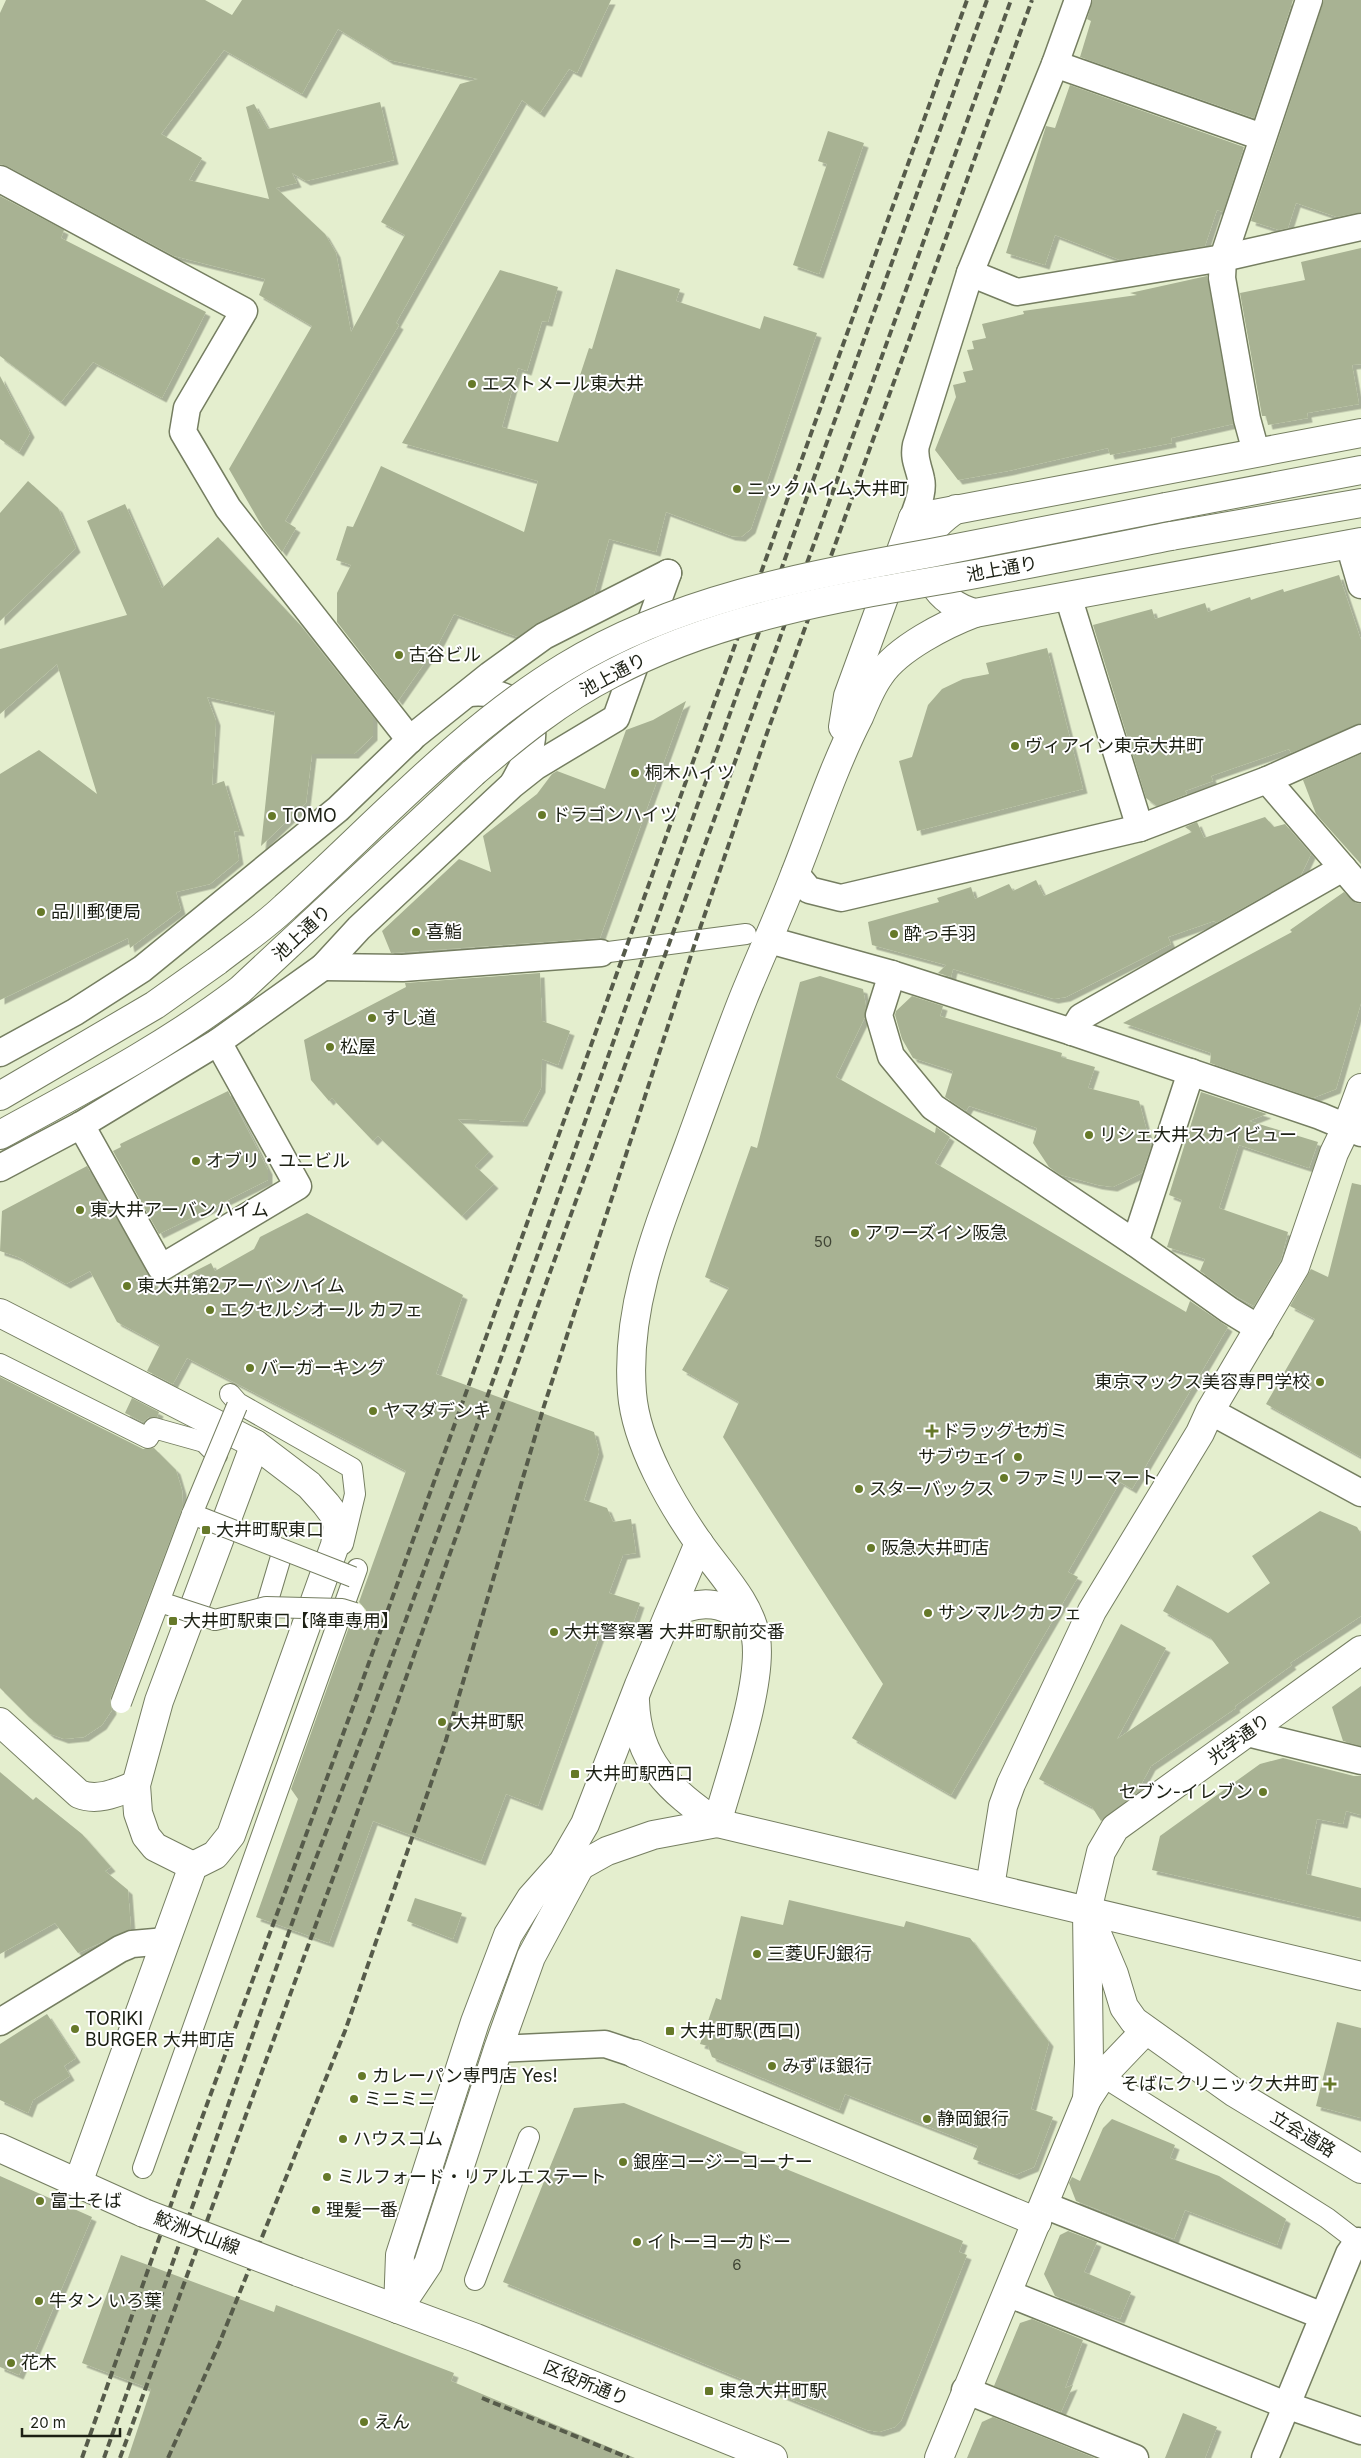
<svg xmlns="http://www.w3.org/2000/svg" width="1361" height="2458" viewBox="0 0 1361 2458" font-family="Inter,'Noto Sans JP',sans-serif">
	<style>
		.building { fill: #a8b293; fill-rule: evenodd; filter: url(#shadow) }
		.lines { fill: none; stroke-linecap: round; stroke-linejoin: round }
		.pedestrian-casing { stroke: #757e61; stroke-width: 22 }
		.minor-casing { stroke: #757e61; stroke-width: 29 }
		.tertiary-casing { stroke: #757e61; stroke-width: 30 }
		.secondary-casing { stroke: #757e61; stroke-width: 30 }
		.pedestrian { stroke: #fff; stroke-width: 20 }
		.minor { stroke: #fff; stroke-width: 26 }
		.tertiary { stroke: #fff; stroke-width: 28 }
		.secondary { stroke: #fff; stroke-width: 28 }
		.rail { stroke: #565b4a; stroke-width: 4; stroke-dasharray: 8 4; stroke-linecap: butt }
		.pedestrian-bridge-casing { stroke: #757e61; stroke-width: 22; stroke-linecap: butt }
		.secondary-bridge-casing { stroke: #757e61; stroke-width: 30; stroke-linecap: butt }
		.pedestrian-bridge { stroke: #fff; stroke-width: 20 }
		.secondary-bridge { stroke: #fff; stroke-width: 28 }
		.poi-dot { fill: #667929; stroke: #fff; stroke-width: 2 }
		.labels { text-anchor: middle; stroke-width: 4; stroke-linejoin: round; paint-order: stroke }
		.number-label { font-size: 15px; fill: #3f4434 }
		.poi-label { font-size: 18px; fill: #1c2014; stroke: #fff; text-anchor: start }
		.street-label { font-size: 18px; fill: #1c2014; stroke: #fff }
	</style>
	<defs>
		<filter id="shadow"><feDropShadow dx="4.5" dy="4.5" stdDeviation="0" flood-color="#0004"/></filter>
	</defs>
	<rect width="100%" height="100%" fill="#e4eece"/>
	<g class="building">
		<path d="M 6,0 L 205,0 L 232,15 L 242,0 L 611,0 L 577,73 L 569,69 L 540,113 L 522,100 L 396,323 L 399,325 L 285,521 L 296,528 L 282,552 L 263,528 L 229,469 L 312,326 L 259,295 L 265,279 L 174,256 L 7,166 L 0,164 L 0,13 ZM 338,29 L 389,60 L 478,79 L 460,84 L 381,222 L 405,235 L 351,332 L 336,253 L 325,234 L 276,188 L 297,183 L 292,173 L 306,181 L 394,160 L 380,102 L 268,129 L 254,104 L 246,107 L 269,199 L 189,180 L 202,158 L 161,134 L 224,50 L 302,94 Z"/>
		<polygon points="1093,0 1293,0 1254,118 1080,57 1091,21 1087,19"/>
		<polygon points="1324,0 1361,0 1361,212 1337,217 1296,203 1288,228 1279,230 1251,221"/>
		<polygon points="1070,85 1244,147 1223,212 1217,210 1205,246 1120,260 1055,235 1045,265 1006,253 1046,126 1055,128"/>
		<polygon points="828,131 864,143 819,274 793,265 827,164 818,161"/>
		<polygon points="0,196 64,230 61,238 206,312 162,398 93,362 61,402 0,356"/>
		<polygon points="1361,248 1361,364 1352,365 1359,404 1307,413 1308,418 1268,425 1266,416 1262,416 1240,293 1305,280 1301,262"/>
		<polygon points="616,269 680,289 676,301 760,329 764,316 817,333 751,529 741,537 731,536 666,512 656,552 609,539 594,594 537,623 518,637 454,614 440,641 398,701 337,622 337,593 351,565 336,560 347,526 353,527 381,466 524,532 538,481 402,443 500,270 558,287 548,322 542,321 527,371 518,368 502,427 558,442 589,348 592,349"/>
		<polygon points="1207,276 1233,424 1171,438 1172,443 1110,455 1108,448 1008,471 958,480 935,450 956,397 953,385 966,382 963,372 973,370 967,350 974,349 972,341 986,338 982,324 1024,314 1023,311 1137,295 1130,293"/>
		<polygon points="0,376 30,433 19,452 0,439"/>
		<polygon points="28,481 58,508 76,548 0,621 0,513"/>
		<polygon points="125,504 162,588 218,537 301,626 373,717 373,736 354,754 312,754 306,803 261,846 275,712 207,697 216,721 212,785 224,781 240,832 234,831 239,860 210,884 176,892 181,910 130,948 128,938 0,1000 0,774 39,750 97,794 57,664 0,714 0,649 127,615 87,521"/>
		<polygon points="1339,575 1361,640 1361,723 1291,753 1289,749 1211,776 1213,781 1185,791 1187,794 1157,806 1146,798 1093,625 1152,609 1155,619 1205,603 1208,612 1250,597 1251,600 1283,589 1284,592"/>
		<polygon points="1047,648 1083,789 917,831 899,761 912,757 928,705 942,689 963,679 989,674 986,663"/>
		<polygon points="686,701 600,938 391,953 382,931 459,859 491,872 483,836 537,794 552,774 557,771 605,789 626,730 653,720"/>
		<polygon points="1361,754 1361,864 1316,814 1303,780"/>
		<polygon points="1265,817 1274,827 1285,824 1311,854 1301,875 1216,923 1214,921 1168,937 1171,944 1066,997 1054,999 953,969 951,977 938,973 946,965 872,945 868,922 939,902 937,898 971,887 975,899 1009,884 1013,891 1036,880 1044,896 1192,832 1185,827 1197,822 1204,838"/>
		<polygon points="1344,892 1356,903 1361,904 1361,1003 1336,1089 1313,1098 1210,1063 1211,1053 1123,1023 1292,932 1290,930"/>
		<polygon points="540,973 542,1021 570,1031 558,1065 542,1059 541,1088 523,1122 458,1119 489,1152 475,1166 494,1184 462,1216 378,1136 373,1141 332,1098 329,1101 311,1080 304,1040 406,987 405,983"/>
		<polygon points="820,976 863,989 866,1006 865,1017 836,1077 935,1133 936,1127 950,1137 935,1163 1186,1312 1190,1301 1228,1327 1132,1489 1120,1482 1068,1572 1078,1577 951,1795 852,1738 883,1684 723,1437 739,1402 682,1370 729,1288 705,1277 751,1146 757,1148 800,982"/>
		<polygon points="912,996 943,1006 940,1016 1062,1053 1061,1057 1095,1067 1088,1088 1139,1101 1151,1147 1142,1173 1113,1187 1098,1185 1061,1175 1049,1167 1033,1143 1037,1128 969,1106 966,1111 945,1097 953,1071 913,1058 902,1039 895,1015 896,1011"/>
		<polygon points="228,1091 268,1170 268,1180 159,1234 113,1151 121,1147 120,1144"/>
		<polygon points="1201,1092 1267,1114 1249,1121 1318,1142 1309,1168 1239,1145 1219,1208 1288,1232 1281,1260 1254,1306 1237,1297 1200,1271 1205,1259 1167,1247 1182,1200 1169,1195"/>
		<polygon points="87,1166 158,1290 211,1263 215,1271 254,1249 260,1237 307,1213 463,1295 436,1374 594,1432 599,1452 584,1500 607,1508 613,1522 631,1519 636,1553 623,1555 609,1593 640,1603 629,1635 603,1627 538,1806 506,1794 481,1861 373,1821 329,1943 256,1917 298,1799 291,1789 350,1624 358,1624 366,1617 366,1610 359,1602 406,1471 187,1358 173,1384 147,1371 160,1345 117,1322 90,1271 66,1284 18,1257 0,1251 2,1211"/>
		<polygon points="1352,1183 1361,1185 1361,1457 1266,1404 1315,1319 1290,1306 1311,1269 1328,1277"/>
		<polygon points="0,1377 143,1449 154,1448 176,1470 182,1490 183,1506 110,1699 112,1710 102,1725 84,1737 64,1739 50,1734 29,1717 0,1688"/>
		<polygon points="132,1398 159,1412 157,1417 149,1417 143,1422 125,1413"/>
		<polygon points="1320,1511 1357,1527 1361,1534 1361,1616 1290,1663 1292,1665 1235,1706 1236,1708 1151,1766 1136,1794 1101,1821 1092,1807 1039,1779 1121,1624 1166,1648 1117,1739 1229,1663 1210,1637 1163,1611 1177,1585 1228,1613 1270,1583 1252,1556"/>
		<polygon points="1361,1686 1361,1746 1343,1741 1332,1707"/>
		<polygon points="1283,1758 1354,1776 1361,1776 1361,1815 1346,1811 1343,1824 1317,1819 1306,1874 1361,1888 1361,1918 1152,1870 1160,1836 1260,1764"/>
		<polygon points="0,1772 33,1800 36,1797 82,1834 111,1867 105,1871 128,1890 131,1929 78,1953 55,1923 0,1954"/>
		<polygon points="415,1898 462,1913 453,1939 407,1921"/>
		<polygon points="789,1900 904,1927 906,1921 970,1938 1049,2042 1031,2109 1053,2117 1034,2167 1015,2175 973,2159 978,2146 845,2094 839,2110 712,2057 708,2046 700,2044 716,1998 721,2000 741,1916 783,1925"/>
		<polygon points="47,2014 76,2058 64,2066 70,2076 33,2100 28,2113 0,2100 0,2044"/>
		<polygon points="1337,2022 1361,2028 1361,2118 1316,2106"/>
		<polygon points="624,2103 963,2241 959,2252 967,2255 901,2421 895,2427 879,2432 867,2430 503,2282 574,2108"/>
		<polygon points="1112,2119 1175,2145 1170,2158 1219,2176 1286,2219 1277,2245 1185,2210 1174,2239 1076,2201 1069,2183 1072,2177 1080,2181 1103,2128"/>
		<polygon points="0,2176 92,2217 33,2356 28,2354 19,2375 0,2367"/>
		<polygon points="1068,2231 1097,2242 1084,2272 1131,2292 1120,2319 1055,2296 1044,2274 1060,2235"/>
		<polygon points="121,2255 274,2312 276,2305 454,2373 451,2381 635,2458 128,2458 151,2389 82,2363"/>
		<polygon points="1032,2319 1083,2340 1065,2388 1073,2385 1061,2412 994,2386 1020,2323"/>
		<polygon points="1183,2413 1217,2427 1205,2458 1165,2458"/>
		<polygon points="993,2417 1095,2458 967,2458 982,2422"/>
	</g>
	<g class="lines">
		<defs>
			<g id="pedestrian">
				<polyline points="601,953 746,934"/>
				<polyline points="0,1364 148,1438 154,1428 204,1442 217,1455"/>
				<polyline points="230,1394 238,1403 352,1468 355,1494 343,1544"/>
				<polyline points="266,1607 283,1550"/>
				<polyline points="1102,2076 1327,2218 1361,2244"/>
				<polyline points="143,2168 357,1569"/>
				<polyline points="475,2280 529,2137"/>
			</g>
			<g id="minor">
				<polyline points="1055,64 1262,137"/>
				<polyline points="0,179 244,311 187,408 183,432 228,508 410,740"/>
				<polyline points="970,273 1017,292 1223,258 1361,227"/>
				<polyline points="1256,452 1247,419 1222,278 1223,258 1309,0"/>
				<path d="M 913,518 C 917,506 924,492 921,479 C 919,467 913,459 916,445 L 970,273 L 1055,64 L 1078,0"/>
				<polyline points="1349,544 1361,585"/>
				<polyline points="1068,596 1140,828"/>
				<path d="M 469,693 C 494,691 518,696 528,721 C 529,724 532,728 532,731 C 534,748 521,769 514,782"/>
				<polyline points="1267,780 1361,889"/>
				<polyline points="795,873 809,890 841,898 1140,828 1267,780 1361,738"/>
				<polyline points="769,940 892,974 1072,1032 1320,1116 1361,1133"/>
				<polyline points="323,967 403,968 601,953"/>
				<polyline points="892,974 879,1015 891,1056 933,1107 1135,1243 1229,1310 1260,1329"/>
				<polyline points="1072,1032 1081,1017 1343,868"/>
				<polyline points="0,1053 75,1012 142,969 338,809 415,735 490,675 544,636 668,573"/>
				<polyline points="81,1125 161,1268 298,1186 218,1042"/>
				<polyline points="0,1168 81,1125 218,1042 323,967 359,928 512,785 536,766 616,718 668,573"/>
				<polyline points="1135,1243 1191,1072"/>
				<polyline points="1210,1411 1361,1493"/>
				<polyline points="1247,1733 1361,1761"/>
				<polyline points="0,2022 120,1949 132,1944 166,1941"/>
				<polyline points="498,2049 605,2044 635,2054"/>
				<polyline points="1044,2205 1323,2316"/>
				<polyline points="1007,2293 1286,2405 1361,2431"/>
				<polyline points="965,2390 1135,2458"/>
				<polyline points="1265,2458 1349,2254 1358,2241"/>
			</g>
			<g id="tertiary">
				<polyline points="843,727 848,696 913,518"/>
				<polyline points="0,1313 255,1444 309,1485 326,1504 335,1516 338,1526 335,1545 231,1835 215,1855 193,1866 78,2183"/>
				<path d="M 668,1617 C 698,1597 730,1600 752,1630"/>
				<path d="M 635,1701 C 637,1762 670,1790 717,1823 L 1361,1976"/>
				<path d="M 0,1722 L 79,1794 C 98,1802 118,1792 136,1785"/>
				<path d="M 717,1823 C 730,1776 763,1684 756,1638 C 750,1603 721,1574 701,1546 C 672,1505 636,1444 632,1393 C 625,1305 659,1226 689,1145 C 707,1096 724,1047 743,999 C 760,957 779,916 795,874 C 816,821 833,768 859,717 C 865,703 871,687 880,675 C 898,648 946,624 975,613"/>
				<polyline points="193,1866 155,1847 146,1836 138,1813 136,1785 159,1701 255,1444"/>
				<polyline points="564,1875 607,1851 653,1835 717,1823"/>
				<polyline points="990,1887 1003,1806 1011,1784 1092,1611 1200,1433 1210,1411 1295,1267 1334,1153 1347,1126 1361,1088"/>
				<polyline points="1092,1922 1114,1974 1124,2007 1134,2021 1235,2093 1361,2169"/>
				<polyline points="635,2054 1037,2222"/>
				<polyline points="1087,2099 1089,2063 1087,1911 1101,1852 1115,1828 1361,1650"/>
				<polyline points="398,2309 400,2255 475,2022 508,1935 531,1898 563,1862 585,1824 639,1685 699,1543"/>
				<polyline points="398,2309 428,2264 498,2049 531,1957 579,1868"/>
				<polyline points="939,2458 1087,2099 1102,2076 1145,2031"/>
			</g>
			<g id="secondary">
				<polyline points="1166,507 1361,470"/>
				<path d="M 956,509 C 948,515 939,521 933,530 C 912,567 939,604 975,613 L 1361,542"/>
				<polyline points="913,518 1361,433"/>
				<polyline points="1171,536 1361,503"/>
				<polyline points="0,1096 155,1005 217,961"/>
				<path d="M 0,1135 C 82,1090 165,1047 240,990 L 473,773"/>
				<polyline points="0,2148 144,2213"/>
				<polyline points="298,2272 476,2338 773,2458"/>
			</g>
		</defs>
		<use href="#pedestrian" class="pedestrian-casing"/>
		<use href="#minor" class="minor-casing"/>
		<use href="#tertiary" class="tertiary-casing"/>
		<use href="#secondary" class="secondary-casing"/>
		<use href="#pedestrian" class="pedestrian"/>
		<use href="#minor" class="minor"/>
		<use href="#tertiary" class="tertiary"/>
		<use href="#secondary" class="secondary"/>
		<g class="rail">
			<polyline points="482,2398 629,2458"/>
			<polyline points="82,2458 188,2156 353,1707 967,0"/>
			<polyline points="104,2458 303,1892 372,1712 470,1445 807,497 987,0"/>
			<polyline points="120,2458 391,1720 536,1311 1011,0"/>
			<polyline points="168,2458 219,2344 345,2031 446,1740 544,1406 696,940 767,733 1032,0"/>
		</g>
		<defs>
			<g id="pedestrian-bridge">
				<polyline points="192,1514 353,1577"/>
				<polyline points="160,1602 215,1620 266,1607 342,1609 355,1613"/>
				<polyline points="121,1703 192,1514 237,1406"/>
			</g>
			<g id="secondary-bridge">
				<path d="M 473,773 C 516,736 560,700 611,674 C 717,617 841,597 959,577 C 1030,564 1100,550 1171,536"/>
				<path d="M 217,961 C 240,943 264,927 285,907 C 376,825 460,731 565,667 C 676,599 805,576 931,553 C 1009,538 1087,523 1166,507"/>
				<polyline points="144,2213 298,2272"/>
			</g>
		</defs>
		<use href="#pedestrian-bridge" class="pedestrian-bridge-casing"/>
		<use href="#secondary-bridge" class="secondary-bridge-casing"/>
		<use href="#pedestrian-bridge" class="pedestrian-bridge"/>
		<use href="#secondary-bridge" class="secondary-bridge"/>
	</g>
	<g class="poi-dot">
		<circle cx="472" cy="384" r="5"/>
		<circle cx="737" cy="489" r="5"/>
		<circle cx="399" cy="655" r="5"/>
		<circle cx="1015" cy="746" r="5"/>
		<circle cx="635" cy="773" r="5"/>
		<circle cx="542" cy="815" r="5"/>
		<circle cx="272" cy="816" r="5"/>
		<circle cx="41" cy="912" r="5"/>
		<circle cx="416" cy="932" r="5"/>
		<circle cx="894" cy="934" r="5"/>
		<circle cx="372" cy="1018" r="5"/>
		<circle cx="330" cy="1047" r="5"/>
		<circle cx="1089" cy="1135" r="5"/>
		<circle cx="196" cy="1161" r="5"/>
		<circle cx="80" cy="1210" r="5"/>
		<circle cx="855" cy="1233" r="5"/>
		<circle cx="127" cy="1286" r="5"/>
		<circle cx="210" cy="1310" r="5"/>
		<circle cx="250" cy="1368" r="5"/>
		<circle cx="1320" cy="1382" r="5"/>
		<circle cx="373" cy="1411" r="5"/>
		<path d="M929.5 1423.5h5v5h5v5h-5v5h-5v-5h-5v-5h5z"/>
		<circle cx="1018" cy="1457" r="5"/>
		<circle cx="1004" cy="1478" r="5"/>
		<circle cx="859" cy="1489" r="5"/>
		<rect x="201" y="1525" width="10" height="10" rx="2.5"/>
		<circle cx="871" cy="1548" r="5"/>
		<circle cx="928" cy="1613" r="5"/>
		<rect x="168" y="1616" width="10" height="10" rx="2.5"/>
		<circle cx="554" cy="1632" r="5"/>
		<circle cx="442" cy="1722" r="5"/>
		<rect x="570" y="1769" width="10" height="10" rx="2.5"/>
		<circle cx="1263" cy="1792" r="5"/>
		<circle cx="757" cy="1954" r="5"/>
		<circle cx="75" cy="2029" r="5"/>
		<rect x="665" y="2026" width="10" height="10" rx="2.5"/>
		<circle cx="772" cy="2066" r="5"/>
		<circle cx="362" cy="2076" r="5"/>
		<path d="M1327.5 2076.5h5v5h5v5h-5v5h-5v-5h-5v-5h5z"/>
		<circle cx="354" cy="2099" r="5"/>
		<circle cx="927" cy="2119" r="5"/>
		<circle cx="343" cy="2139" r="5"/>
		<circle cx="623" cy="2162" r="5"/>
		<circle cx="327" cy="2177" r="5"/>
		<circle cx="40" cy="2201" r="5"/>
		<circle cx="316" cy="2210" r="5"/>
		<circle cx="637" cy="2242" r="5"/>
		<circle cx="39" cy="2301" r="5"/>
		<circle cx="11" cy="2363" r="5"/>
		<rect x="704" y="2386" width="10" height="10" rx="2.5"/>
		<circle cx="364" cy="2422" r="5"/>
	</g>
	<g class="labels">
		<g class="number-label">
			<text x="823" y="1247">50</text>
			<text x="737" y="2270">6</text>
		</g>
		<g class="poi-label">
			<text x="482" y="390">エストメール東大井</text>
			<text x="747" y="495">ニックハイム大井町</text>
			<text x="409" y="661">古谷ビル</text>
			<text x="1025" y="752">ヴィアイン東京大井町</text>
			<text x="645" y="779">桐木ハイツ</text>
			<text x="552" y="821">ドラゴンハイツ</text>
			<text x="282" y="822">TOMO</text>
			<text x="51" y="918">品川郵便局</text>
			<text x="426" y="938">喜鮨</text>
			<text x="904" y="940">酔っ手羽</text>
			<text x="382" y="1024">すし道</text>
			<text x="340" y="1053">松屋</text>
			<text x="1099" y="1141">リシェ大井スカイビュー</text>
			<text x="206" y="1167">オブリ・ユニビル</text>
			<text x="90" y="1216">東大井アーバンハイム</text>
			<text x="865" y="1239">アワーズイン阪急</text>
			<text x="137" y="1292">東大井第2アーバンハイム</text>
			<text x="220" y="1316">エクセルシオール カフェ</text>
			<text x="260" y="1374">バーガーキング</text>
			<text x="1310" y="1388" text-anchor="end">東京マックス美容専門学校</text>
			<text x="383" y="1417">ヤマダデンキ</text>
			<text x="942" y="1437">ドラッグセガミ</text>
			<text x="1008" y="1463" text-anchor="end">サブウェイ</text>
			<text x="1014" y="1484">ファミリーマート</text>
			<text x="869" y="1495">スターバックス</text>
			<text x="216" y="1536">大井町駅東口</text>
			<text x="881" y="1554">阪急大井町店</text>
			<text x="938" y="1619">サンマルクカフェ</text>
			<text x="183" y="1627">大井町駅東口【降車専用】</text>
			<text x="564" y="1638">大井警察署 大井町駅前交番</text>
			<text x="452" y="1728">大井町駅</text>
			<text x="585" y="1780">大井町駅西口</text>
			<text x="1253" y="1798" text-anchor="end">セブン-イレブン</text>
			<text x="767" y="1960">三菱UFJ銀行</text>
			<text x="85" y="2025">TORIKI<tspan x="85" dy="21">BURGER 大井町店</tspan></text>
			<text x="680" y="2037">大井町駅(西口)</text>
			<text x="782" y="2072">みずほ銀行</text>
			<text x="372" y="2082">カレーパン専門店 Yes!</text>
			<text x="1319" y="2090" text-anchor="end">そばにクリニック大井町</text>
			<text x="364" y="2105">ミニミニ</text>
			<text x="937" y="2125">静岡銀行</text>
			<text x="353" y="2145">ハウスコム</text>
			<text x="633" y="2168">銀座コージーコーナー</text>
			<text x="337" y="2183">ミルフォード・リアルエステート</text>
			<text x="50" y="2207">富士そば</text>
			<text x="326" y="2216">理髪一番</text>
			<text x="647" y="2248">イトーヨーカドー</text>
			<text x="49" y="2307">牛タン いろ葉</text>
			<text x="21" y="2369">花木</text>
			<text x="719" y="2397">東急大井町駅</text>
			<text x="374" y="2428">えん</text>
		</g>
		<g class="street-label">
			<text transform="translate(1002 569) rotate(-10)" y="6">池上通り</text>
			<text transform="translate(613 675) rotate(-28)" y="6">池上通り</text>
			<text transform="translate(302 933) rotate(-43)" y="6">池上通り</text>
			<text transform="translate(1239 1739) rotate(-36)" y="6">光学通り</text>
			<text transform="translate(1303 2134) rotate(31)" y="6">立会道路</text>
			<text transform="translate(197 2233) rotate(21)" y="6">鮫洲大山線</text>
			<text transform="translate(586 2383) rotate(22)" y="6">区役所通り</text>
		</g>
	</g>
	<path d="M22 2428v8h98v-8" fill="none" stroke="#1c2014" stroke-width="2.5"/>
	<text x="30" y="2428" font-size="15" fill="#1c2014" stroke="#ffffff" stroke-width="4" paint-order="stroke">20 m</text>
</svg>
